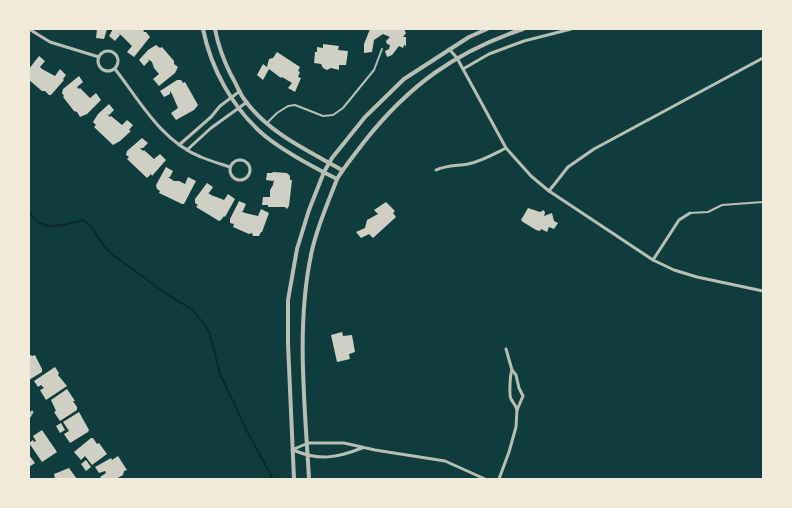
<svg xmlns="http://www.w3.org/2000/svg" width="792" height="508" viewBox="0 0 792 508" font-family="Rubik,sans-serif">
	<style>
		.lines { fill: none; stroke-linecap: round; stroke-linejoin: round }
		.stream { stroke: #0a2a2b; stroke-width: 2 }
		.building { fill: #cfcfc3 }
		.service { stroke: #b8beb3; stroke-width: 2 }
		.minor { stroke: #b8beb3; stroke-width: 3 }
		.tertiary { stroke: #b8beb3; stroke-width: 4 }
	</style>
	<rect width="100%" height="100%" fill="#0f3d3e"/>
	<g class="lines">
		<path class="stream" d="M 29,211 C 40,234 62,225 83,220 L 93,229 L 104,246 L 113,255 L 168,295 L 193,310 L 209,331 L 220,374 L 248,433 L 273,479"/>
	</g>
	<g class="building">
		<polygon points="97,29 107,29 104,39 96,38"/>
		<polygon points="113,29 143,29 144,32 146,32 150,37 134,57 127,52 132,46 122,36 118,33 120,35 115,41 109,36"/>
		<polygon points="370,29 404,29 406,33 403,37 406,37 406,46 404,45 403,48 399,46 392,55 387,57 385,51 389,49 390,45 387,44 386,41 390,37 383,34 374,40 372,52 364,53 364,44"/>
		<polygon points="323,44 339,46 338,50 348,51 346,65 339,65 339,70 331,68 327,70 323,68 321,64 314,63 315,52 317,52 317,47 323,48"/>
		<polygon points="156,45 160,48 162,47 174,61 174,64 178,67 175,73 159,86 153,79 159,74 154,68 152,62 148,59 149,61 144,66 139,60 148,50"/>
		<polygon points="277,52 300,67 298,71 300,72 298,77 301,78 295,92 288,88 292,83 282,77 281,78 269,69 263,80 257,75 263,64 267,67 269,59 273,58"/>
		<polygon points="39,56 45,61 40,67 42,69 55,76 60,69 66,75 63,79 64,80 51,95 49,95 45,91 42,91 29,80 29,69"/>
		<polygon points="79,76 83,82 77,87 79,89 80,88 90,98 96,93 101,100 87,114 80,117 77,112 74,111 63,97 64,96 62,93 63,89"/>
		<polygon points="177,80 181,80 183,83 185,82 198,105 194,110 176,120 171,113 178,108 172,94 170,91 170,94 164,97 160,91"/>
		<polygon points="109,104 114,110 109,115 107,114 110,117 111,116 122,125 127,120 133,125 129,130 131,131 120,141 113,145 94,127 96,125 93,122 98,114"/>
		<polygon points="142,138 148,143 143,148 140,148 143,151 144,150 154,159 160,154 166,160 152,176 151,174 147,178 127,159 129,157 126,155 127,151"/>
		<polygon points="166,167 173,171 170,177 168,177 174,181 179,181 185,184 188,177 196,181 184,204 182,204 159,193 160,191 157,189 156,185"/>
		<polygon points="273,172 287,173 290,176 290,180 292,180 289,206 287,209 285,207 268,207 268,205 262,205 263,197 270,197 270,190 273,185 274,179 273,181 266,180 267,173 272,173"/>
		<polygon points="207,183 213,187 209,193 207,192 211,195 224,200 228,194 235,199 225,217 224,216 221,220 219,221 196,207 198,205 195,203 195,199"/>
		<polygon points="239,201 246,204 243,211 241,211 245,213 258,216 261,209 269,213 262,232 261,232 259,236 253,236 252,233 249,234 233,227 234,224 230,223 230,219"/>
		<polygon points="386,202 395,211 393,213 396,217 373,238 369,234 361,238 356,232 365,228 367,220 378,214 374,210"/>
		<polygon points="528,208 540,212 544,210 545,213 544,216 552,213 554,221 558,223 554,229 549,227 547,232 541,229 540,231 536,230 523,222 521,220"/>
		<polygon points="342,332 343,336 352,335 355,352 349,354 350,359 337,362 331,335"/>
		<polygon points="29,354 32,356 35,355 42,369 42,372 29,380"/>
		<polygon points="55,367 59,373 58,375 67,386 46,400 40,390 44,388 41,385 38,387 34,381"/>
		<polygon points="67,389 75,401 73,401 77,407 77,410 60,421 54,412 56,411 51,400"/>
		<polygon points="79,412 89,430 88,432 70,443 64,434 69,431 63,422"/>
		<polygon points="61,423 65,430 60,433 56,426"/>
		<polygon points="42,430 57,452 42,462 29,443 33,440 34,442 36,441 33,436"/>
		<polygon points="91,438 93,438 97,444 99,443 107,454 92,465 85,456 81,460 74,452"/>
		<polygon points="29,455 35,463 29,467"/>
		<polygon points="118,456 127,470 124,471 123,475 116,479 102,479 100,477 106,473 105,471 99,473 95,467 111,458 112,460"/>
		<polygon points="86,460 91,467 86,471 81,464"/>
		<polygon points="69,468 77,479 55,479 54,474"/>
	</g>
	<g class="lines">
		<g class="service">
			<polyline points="267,123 277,113 288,106 295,105 323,116 333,115 343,108 374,70 382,49"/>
			<polyline points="690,213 708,212 722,205 763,202"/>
		</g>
		<g class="minor">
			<polyline points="29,29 50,42 99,57"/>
			<polyline points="449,49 457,58 506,148 531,176 549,191 653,260 674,270 697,277 763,291"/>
			<circle cx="108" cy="61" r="10"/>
			<path d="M 115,69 C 140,101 161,141 201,157 C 210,161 221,164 230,167"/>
			<polyline points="463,69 489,54 524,41 571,29"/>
			<polyline points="179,145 211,117 220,106 240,91"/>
			<polyline points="187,150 211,128 247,102"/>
			<circle cx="240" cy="170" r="10"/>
			<path d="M 436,170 C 447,165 457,166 468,164 C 482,161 494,154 506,148"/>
			<polyline points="549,191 568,167 594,149 763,58"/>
			<polyline points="653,260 679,220 690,213"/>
			<path d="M 512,370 C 510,374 509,396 511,399 C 513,403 516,405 517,410"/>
			<polyline points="29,417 32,412"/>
			<polyline points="292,450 308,443 344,443 375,450 445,461 485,479"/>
			<path d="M 293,450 C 319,461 337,458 362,448"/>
			<polyline points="499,479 509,452 516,427 517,410 523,396 519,388 516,375 512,370 506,349"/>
		</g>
		<g class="tertiary">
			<path d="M 203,29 C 211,69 233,109 265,136 C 286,153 313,167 337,179"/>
			<path d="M 215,29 C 218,45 224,61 231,75 C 236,83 239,92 244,99 C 268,133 307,150 342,170"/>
			<polyline points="294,479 288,344 288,300 297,249 309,210 324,172 332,158 365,117 404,79 469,37 487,29"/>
			<path d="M 309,479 C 305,406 296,327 311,255 C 316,229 328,203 337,179 C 345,166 355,154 364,142 C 409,85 455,52 523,29"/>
		</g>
	</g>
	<rect width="792" height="508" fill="none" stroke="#f1e9da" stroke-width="60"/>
</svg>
